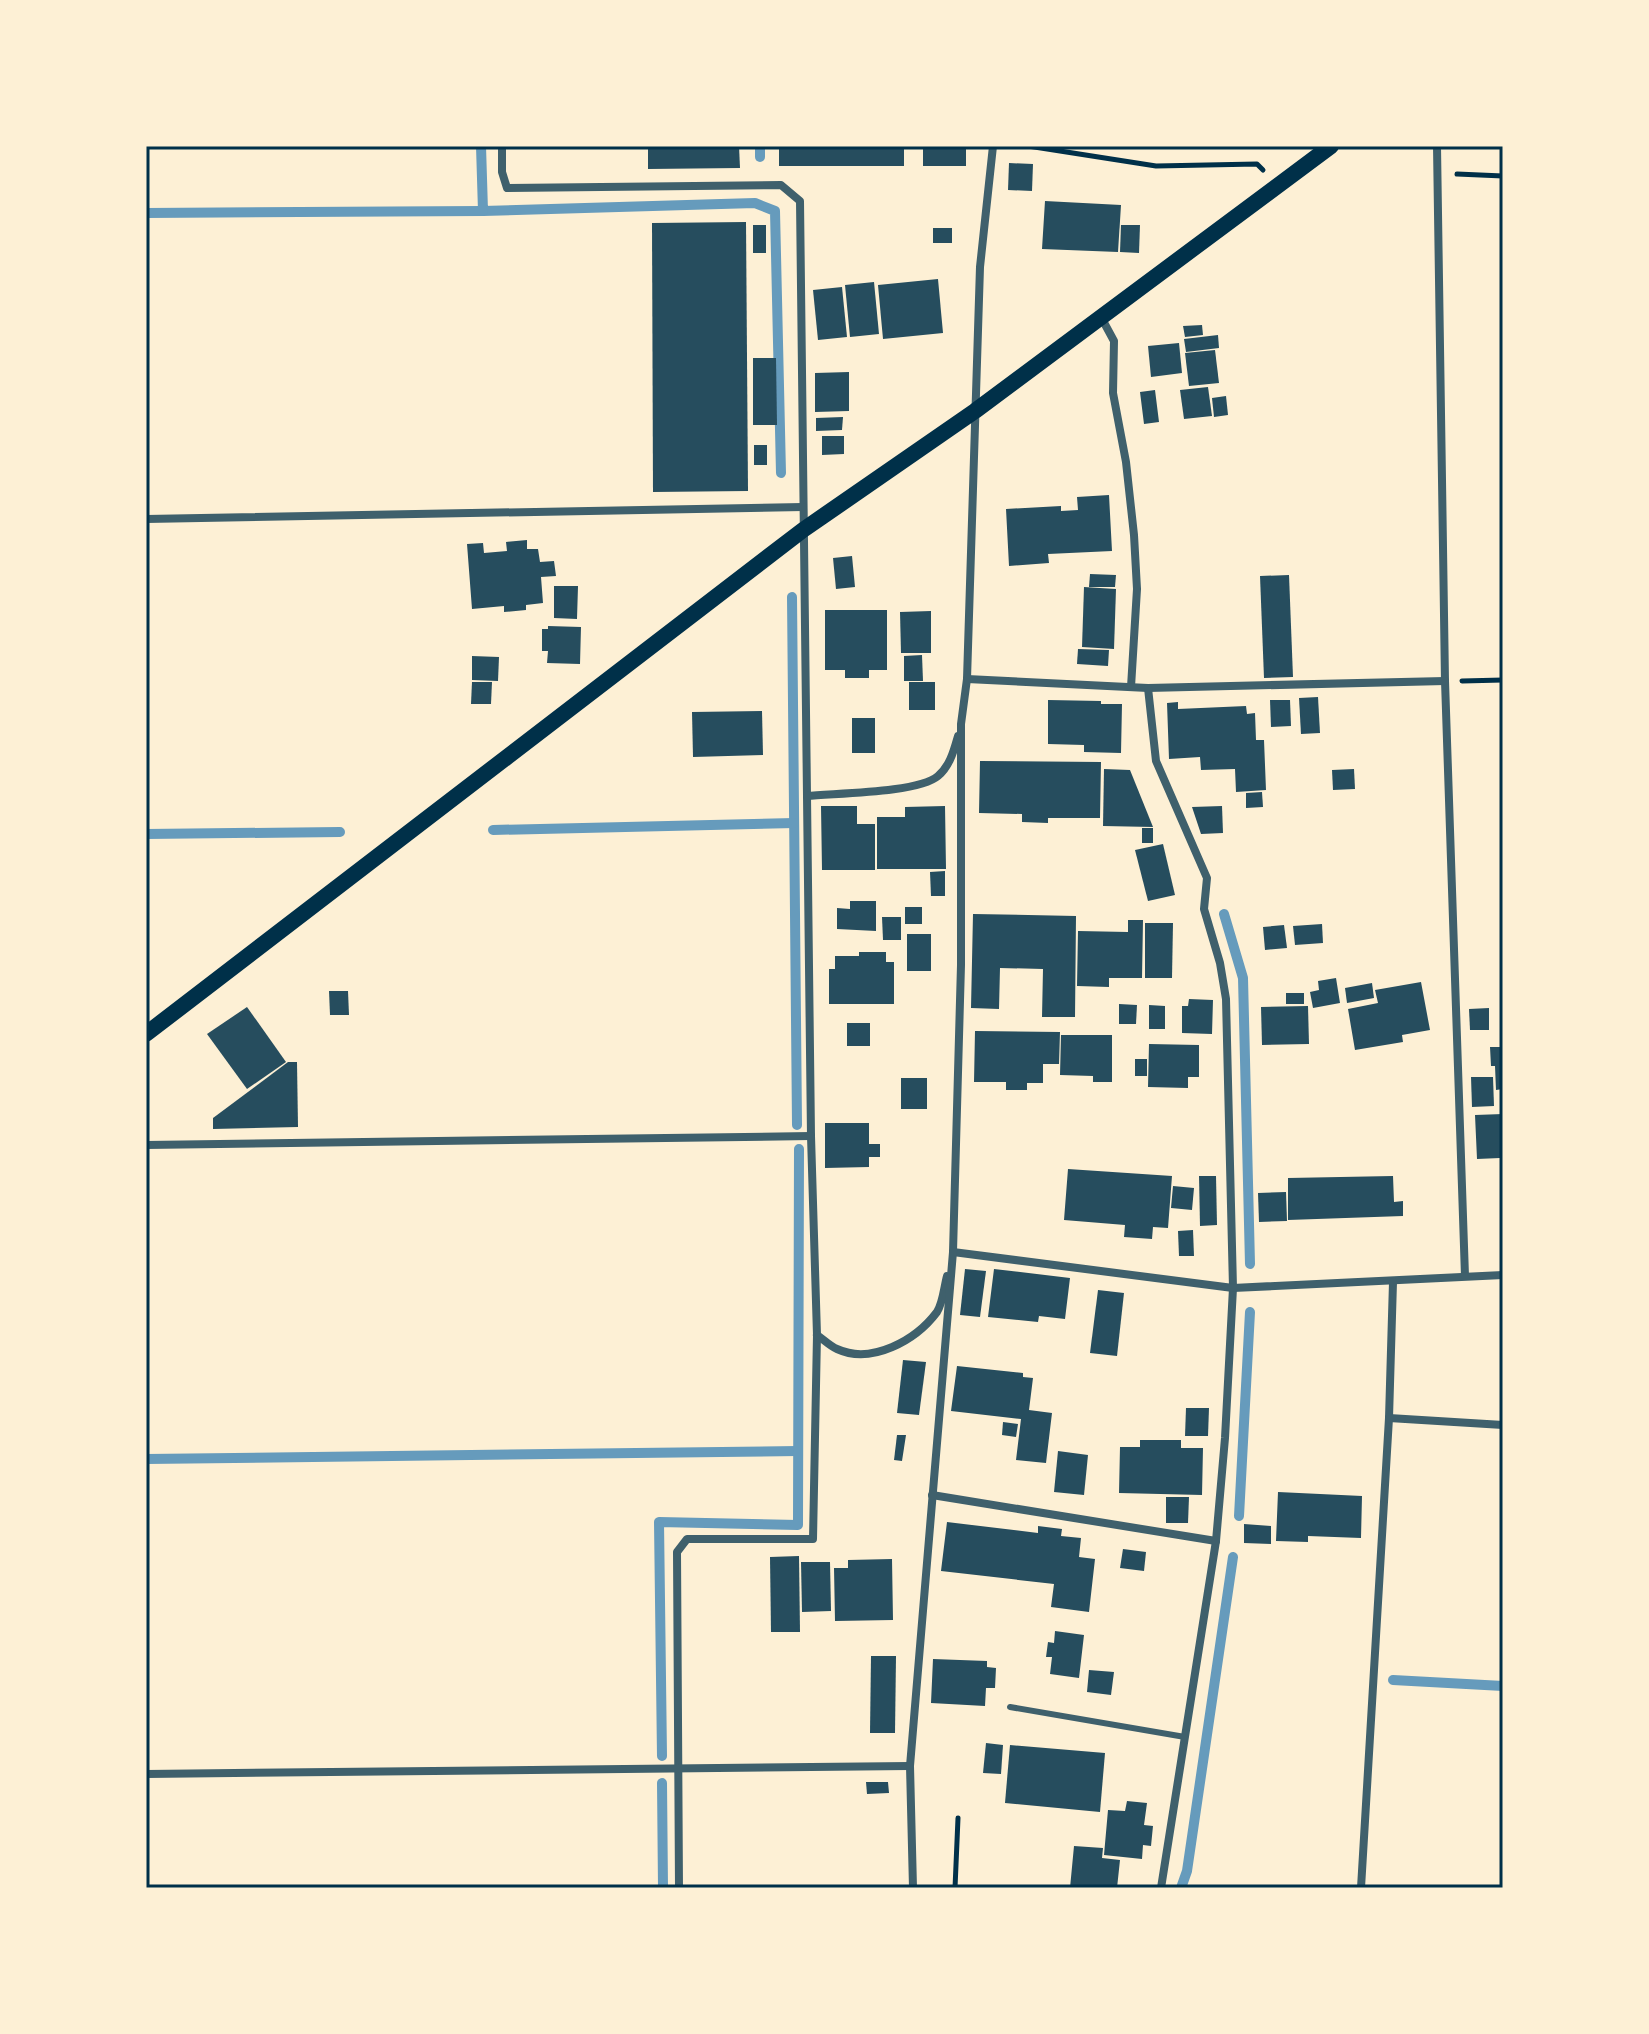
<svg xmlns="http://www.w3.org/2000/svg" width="1649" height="2034" viewBox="0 0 1649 2034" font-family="'Fira Sans Condensed',sans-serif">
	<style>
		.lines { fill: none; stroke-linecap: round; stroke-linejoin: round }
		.stream { stroke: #669bbc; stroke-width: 10 }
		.building { fill: #264d5e }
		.path { stroke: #003049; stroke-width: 5 }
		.service { stroke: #3f606c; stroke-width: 6 }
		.minor { stroke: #3f606c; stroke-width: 8 }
		.secondary { stroke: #003049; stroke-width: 16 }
		.neatline { fill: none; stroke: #003049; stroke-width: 3 }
	</style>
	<rect width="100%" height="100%" fill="#fdf0d5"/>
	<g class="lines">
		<g class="stream">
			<polyline points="481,146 483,211 755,203 775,211 781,473"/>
			<polyline points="760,146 760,157"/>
			<polyline points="146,213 483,211"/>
			<polyline points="792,597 797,1125"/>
			<polyline points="493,830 794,823"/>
			<polyline points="146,834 340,832"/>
			<polyline points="1224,914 1243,978 1250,1264"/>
			<polyline points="146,1459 798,1451"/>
			<polyline points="1239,1516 1250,1312"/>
			<polyline points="1393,1680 1503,1686"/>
			<polyline points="662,1756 659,1522 798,1525 799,1149"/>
			<polyline points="662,1783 663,1888"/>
			<polyline points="1181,1888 1187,1871 1233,1557"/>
		</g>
	</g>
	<g class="building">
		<polygon points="648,146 739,146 740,168 648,169"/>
		<rect x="779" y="146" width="125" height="20"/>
		<rect x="923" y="146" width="43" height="20"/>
		<polygon points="1009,163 1033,164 1032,191 1008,190"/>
		<polygon points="1045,201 1121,205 1118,252 1042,249"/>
		<polygon points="746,222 748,491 653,492 652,223"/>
		<rect x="753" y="225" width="13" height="28"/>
		<polygon points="1121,225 1140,225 1139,253 1120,252"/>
		<rect x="933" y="228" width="19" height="15"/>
		<polygon points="938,279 943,333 883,339 878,285"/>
		<polygon points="874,282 879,334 850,337 845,285"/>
		<polygon points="842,287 847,337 818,340 813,290"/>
		<polygon points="1202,325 1203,335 1185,337 1183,326"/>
		<polygon points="1218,335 1219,348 1186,352 1184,339"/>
		<polygon points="1179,343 1182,373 1151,377 1148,346"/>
		<polygon points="1215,350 1219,383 1189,386 1185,353"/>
		<polygon points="753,358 776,358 777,425 753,425"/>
		<polygon points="849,372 849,411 815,412 815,373"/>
		<polygon points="1208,387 1212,416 1184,419 1180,390"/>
		<polygon points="1155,390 1159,422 1144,424 1140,392"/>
		<polygon points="1226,396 1228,415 1214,417 1212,398"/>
		<polygon points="843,417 842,430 816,431 816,418"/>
		<polygon points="822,436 844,436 844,454 822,455"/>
		<rect x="754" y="445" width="13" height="20"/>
		<polygon points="1109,495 1112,551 1048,554 1049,563 1009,566 1006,509 1061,506 1061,511 1078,510 1077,497"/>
		<polygon points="527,540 527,549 538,549 540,562 554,561 556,576 541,577 543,603 526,605 526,610 504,612 504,606 472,609 467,544 483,543 484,553 507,551 506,542"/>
		<polygon points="852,556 855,587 836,589 833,558"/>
		<polygon points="1090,574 1116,575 1115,587 1089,587"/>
		<polygon points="1289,575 1293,677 1264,678 1260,576"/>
		<polygon points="554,586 578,586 577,619 554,618"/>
		<polygon points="1084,587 1116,589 1114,649 1082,647"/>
		<polygon points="825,610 887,610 887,670 869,670 869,678 845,678 845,670 825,670"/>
		<polygon points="931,611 931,653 901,653 900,612"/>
		<polygon points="548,626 581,627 580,664 547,663 548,651 542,651 542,629 548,629"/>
		<polygon points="1078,649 1109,650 1108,666 1077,664"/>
		<polygon points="922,655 923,681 904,681 904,656"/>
		<polygon points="472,656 499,657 498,681 472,680"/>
		<polygon points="472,682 492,682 491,704 471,704"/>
		<rect x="909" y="682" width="26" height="28"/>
		<polygon points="1318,697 1320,733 1301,734 1299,698"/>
		<polygon points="1048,700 1101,701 1101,704 1122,704 1121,753 1084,752 1084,745 1048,744"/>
		<polygon points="1270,700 1290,700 1291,726 1271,727"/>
		<polygon points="1178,702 1178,709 1246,706 1247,714 1255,713 1256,740 1264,740 1266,790 1236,792 1235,769 1201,770 1200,757 1169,759 1167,703"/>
		<polygon points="762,711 763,755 693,757 692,712"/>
		<rect x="852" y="718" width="23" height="35"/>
		<polygon points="980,761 1101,762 1100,818 1048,818 1048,823 1022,822 1022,814 979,813"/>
		<polygon points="1104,769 1130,770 1153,827 1103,826"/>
		<polygon points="1354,769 1355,789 1333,790 1332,770"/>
		<polygon points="1262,792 1263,807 1246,808 1246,793"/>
		<polygon points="821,806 857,806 857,824 875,824 875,870 822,870"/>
		<polygon points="945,806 946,869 877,869 877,817 905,817 905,807"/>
		<polygon points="1222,806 1223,833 1201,834 1192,807"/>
		<rect x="1142" y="828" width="11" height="15"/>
		<polygon points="1163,844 1175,895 1148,901 1135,850"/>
		<polygon points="945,871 945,896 931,896 930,872"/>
		<polygon points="850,901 876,901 876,931 837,929 837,908 850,909"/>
		<rect x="905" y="907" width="17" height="17"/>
		<polygon points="973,914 1076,916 1075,1017 1042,1017 1043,969 1000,968 999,1009 971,1008"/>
		<polygon points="882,917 901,917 901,940 883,940"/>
		<polygon points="1128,920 1143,920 1142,978 1109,978 1109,987 1077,986 1078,931 1128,932"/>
		<polygon points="1145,923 1173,923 1172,978 1145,978"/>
		<polygon points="1322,924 1323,943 1295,945 1293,926"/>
		<polygon points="1284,925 1287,948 1265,950 1263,927"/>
		<rect x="907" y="934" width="24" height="37"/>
		<polygon points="859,952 886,952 886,962 894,962 894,1004 829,1004 829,969 835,969 835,956 859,956"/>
		<polygon points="1336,978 1340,1003 1313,1008 1310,992 1319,990 1318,981"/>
		<polygon points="1421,982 1430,1030 1402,1035 1403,1042 1355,1050 1348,1009 1378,1003 1375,990"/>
		<polygon points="1372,983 1374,998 1347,1003 1345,988"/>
		<polygon points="329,991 348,991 349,1015 330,1015"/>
		<rect x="1286" y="993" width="18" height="11"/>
		<polygon points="1189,999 1213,1000 1212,1034 1182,1033 1182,1006 1188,1006"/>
		<polygon points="1119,1004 1137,1005 1136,1024 1119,1024"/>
		<polygon points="1149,1005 1165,1006 1165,1029 1149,1029"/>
		<polygon points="1308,1006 1309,1044 1262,1045 1261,1007"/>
		<polygon points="247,1007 286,1062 247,1089 207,1034"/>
		<polygon points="1489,1008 1489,1030 1470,1030 1469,1009"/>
		<rect x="847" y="1023" width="23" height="23"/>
		<polygon points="975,1031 1060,1032 1059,1064 1043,1064 1043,1083 1027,1083 1027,1090 1006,1090 1006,1082 974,1082"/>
		<polygon points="1061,1035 1112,1035 1112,1082 1093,1082 1093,1076 1060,1075"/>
		<polygon points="1149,1044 1199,1045 1199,1077 1188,1077 1188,1088 1148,1087"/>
		<polygon points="1490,1047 1503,1047 1503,1089 1496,1090 1495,1066 1491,1066"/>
		<rect x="1135" y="1059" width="12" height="17"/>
		<polygon points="288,1062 297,1062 298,1127 213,1129 213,1118"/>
		<polygon points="1471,1077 1493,1077 1494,1106 1472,1107"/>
		<rect x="901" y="1078" width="26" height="31"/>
		<polygon points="1503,1114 1503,1148 1500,1148 1500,1158 1477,1159 1475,1115"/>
		<polygon points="825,1123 869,1123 869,1144 880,1144 880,1157 869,1157 869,1167 825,1168"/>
		<polygon points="1068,1169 1172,1176 1168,1228 1153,1227 1152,1239 1124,1237 1125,1225 1064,1220"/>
		<polygon points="1199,1176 1216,1176 1217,1225 1200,1226"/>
		<polygon points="1393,1176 1394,1202 1403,1201 1403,1216 1288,1220 1288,1178"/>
		<polygon points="1173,1186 1194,1188 1192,1210 1171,1208"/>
		<polygon points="1286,1192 1287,1221 1259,1222 1258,1193"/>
		<polygon points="1193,1230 1194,1256 1179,1256 1178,1231"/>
		<polygon points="965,1269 986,1271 980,1317 960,1315"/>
		<polygon points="994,1269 1070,1278 1065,1319 1039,1316 1038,1322 988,1317"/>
		<polygon points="1098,1290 1124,1293 1117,1356 1090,1353"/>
		<polygon points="903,1360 926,1362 919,1415 897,1413"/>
		<polygon points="957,1366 1023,1373 1023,1377 1033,1378 1029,1410 1052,1413 1046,1463 1016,1460 1021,1419 951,1411"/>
		<polygon points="1186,1408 1209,1408 1208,1436 1185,1436"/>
		<polygon points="1003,1422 1018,1424 1016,1437 1002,1435"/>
		<polygon points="897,1435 906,1435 902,1461 894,1460"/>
		<polygon points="1140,1440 1181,1440 1181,1448 1203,1448 1202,1495 1119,1493 1120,1447 1140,1447"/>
		<polygon points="1058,1451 1088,1455 1084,1495 1054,1492"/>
		<polygon points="1278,1492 1362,1496 1361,1538 1308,1536 1308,1542 1276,1541"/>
		<polygon points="1166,1497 1189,1497 1188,1523 1166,1523"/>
		<polygon points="947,1522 1038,1533 1038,1526 1062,1529 1061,1536 1081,1538 1079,1557 1095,1559 1089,1612 1051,1607 1054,1584 941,1571"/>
		<polygon points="1244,1524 1271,1526 1271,1544 1244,1543"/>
		<polygon points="1123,1549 1146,1552 1144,1571 1120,1568"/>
		<polygon points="799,1556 800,1632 771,1632 770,1557"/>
		<polygon points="892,1559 893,1620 835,1621 834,1568 848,1568 848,1560"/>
		<polygon points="801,1562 830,1562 831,1611 802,1612"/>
		<polygon points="1055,1631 1084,1635 1079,1678 1050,1674 1052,1657 1046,1657 1048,1642 1054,1643"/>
		<polygon points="871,1656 896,1656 895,1733 870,1733"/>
		<polygon points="933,1659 987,1661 987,1667 996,1668 995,1688 986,1688 985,1706 931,1703"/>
		<polygon points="1089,1670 1114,1672 1111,1695 1087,1692"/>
		<polygon points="986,1743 1003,1745 1001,1774 983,1773"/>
		<polygon points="1010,1745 1105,1753 1100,1812 1005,1803"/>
		<polygon points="866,1782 888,1782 889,1793 867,1794"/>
		<polygon points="1127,1801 1147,1803 1144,1825 1153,1826 1151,1846 1143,1845 1142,1859 1104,1855 1108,1810 1125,1811"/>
		<polygon points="1074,1846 1103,1848 1102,1858 1120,1860 1117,1888 1070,1888"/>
	</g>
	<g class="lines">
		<g class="path">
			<polyline points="1028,146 1156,166 1257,164 1263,170"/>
			<polyline points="1457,174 1503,176"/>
			<polyline points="1462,681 1503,680"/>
			<polyline points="955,1888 958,1818"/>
		</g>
		<polyline class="service" points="1010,1707 1185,1737"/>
		<g class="minor">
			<polyline points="502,146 502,172 507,188 781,185 800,201 811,1136 817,1335 813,1539 687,1539 677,1552 679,1888"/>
			<polyline points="1437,146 1445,681 1465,1276"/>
			<polyline points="1101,317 1114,341 1113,393 1126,462 1134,535 1137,589 1131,687"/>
			<polyline points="146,519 803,507"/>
			<polyline points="967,679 1148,688 1445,681"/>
			<polyline points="1148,688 1156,761 1207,878 1204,909 1220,963 1226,999 1233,1288 1225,1438 1216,1541 1161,1888"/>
			<path d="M 807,796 C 836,793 918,793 938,776 C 950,766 954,750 958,736"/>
			<polyline points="146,1145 811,1136"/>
			<polyline points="953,1252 1233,1288 1503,1275"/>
			<path d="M 817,1335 C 823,1339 830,1346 837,1349 C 872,1365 916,1340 937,1312 C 943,1303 944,1287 947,1276"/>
			<polyline points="1389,1418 1503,1425"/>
			<polyline points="932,1495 1216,1541"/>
			<polyline points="146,1774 910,1766"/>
			<polyline points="913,1888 910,1766 953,1252 961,965 961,724 967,679 980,267 993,146"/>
			<polyline points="1361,1888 1389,1418 1393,1282"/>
		</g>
		<polyline class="secondary" points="146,1034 803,530 975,411 1331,146"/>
	</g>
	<rect width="1649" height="2034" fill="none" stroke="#fdf0d5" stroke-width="296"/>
	<rect x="148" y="148" width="1353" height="1738" class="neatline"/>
</svg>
